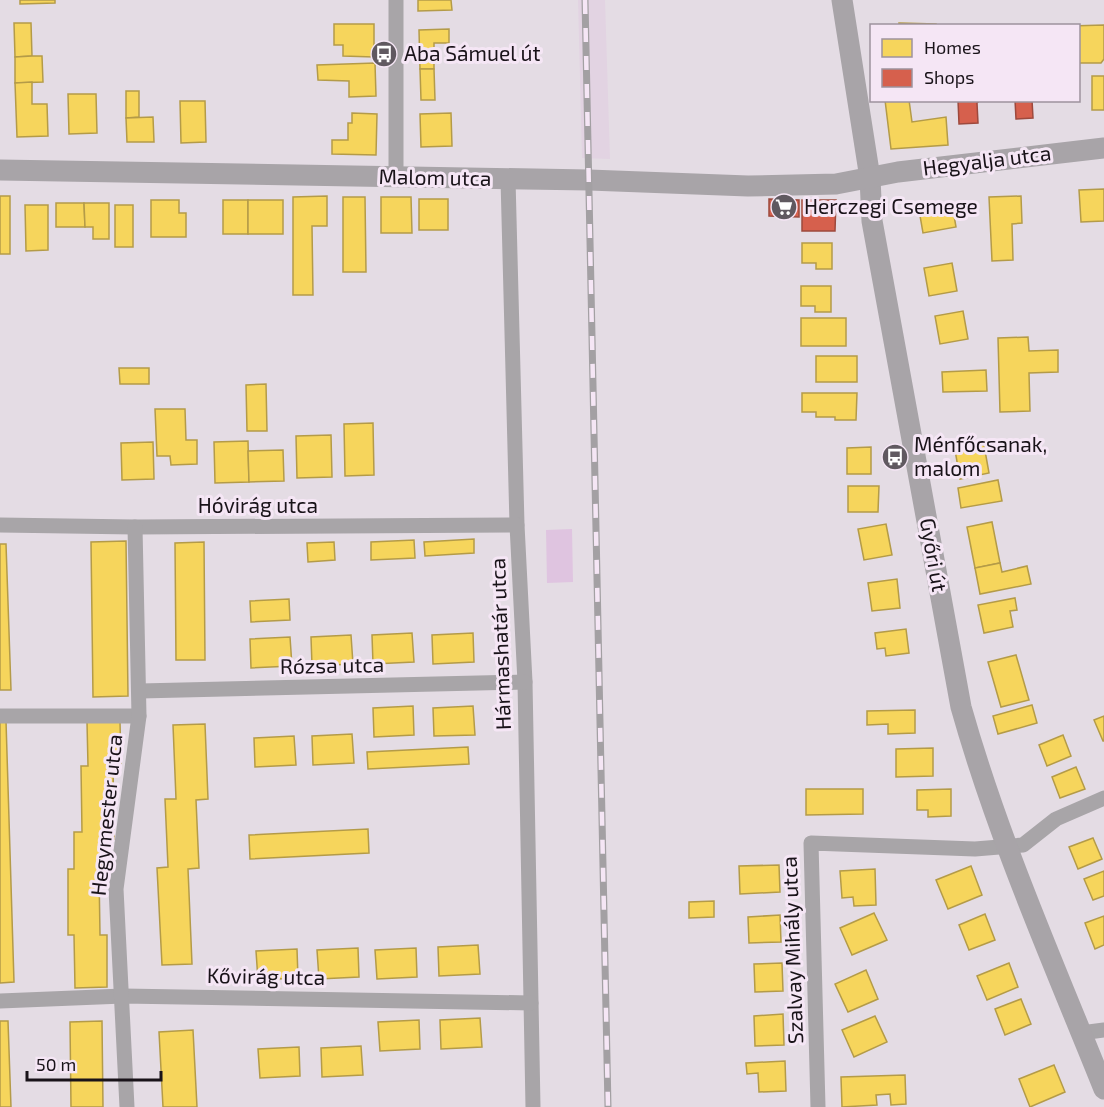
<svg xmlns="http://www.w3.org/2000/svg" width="1104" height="1107" viewBox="0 0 1104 1107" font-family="'Exo 2',sans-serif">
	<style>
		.built { fill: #e2d3e2 }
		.green { fill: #dfc4e0 }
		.homes { fill: #f6d55c; stroke: #b49b48; stroke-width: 1.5 }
		.shops { fill: #d6604d; stroke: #9d493d; stroke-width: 1.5 }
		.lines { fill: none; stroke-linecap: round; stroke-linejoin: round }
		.street { stroke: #a8a5a8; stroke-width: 15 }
		.secondary { stroke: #a8a4a8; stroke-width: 21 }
		.rail-casing { stroke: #a3a0a3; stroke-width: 7 }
		.rail { stroke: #f5e6f5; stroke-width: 4.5; stroke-dasharray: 14; stroke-linecap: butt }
		.labels { text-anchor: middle; stroke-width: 6; stroke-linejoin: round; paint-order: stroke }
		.poi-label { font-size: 21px; fill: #191319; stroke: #f5e6f5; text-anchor: start }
		.street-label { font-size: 21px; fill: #191319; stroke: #f5e6f5 }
	</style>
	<rect width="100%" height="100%" fill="#e4dce4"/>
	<polygon class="built" points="578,0 605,0 610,159 582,158"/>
	<polygon class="green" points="572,529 573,582 547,583 546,530"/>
	<g class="homes">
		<polygon points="20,0 55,0 55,3 20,4"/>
		<polygon points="418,0 451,0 452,10 418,11"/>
		<polygon points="14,23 31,23 32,56 15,57"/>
		<polygon points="899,23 936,24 936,26 899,26"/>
		<polygon points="334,24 374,24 374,57 343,56 343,45 334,45"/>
		<polygon points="1104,25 1104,59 1101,63 1078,63 1078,26 1070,26"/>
		<polygon points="449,29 449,43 434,43 434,69 420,69 419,30"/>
		<polygon points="32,56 42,56 43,82 15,83 15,57"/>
		<polygon points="375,63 376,96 349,97 349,81 318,80 317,65"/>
		<polygon points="420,69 434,69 435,100 421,100"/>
		<rect x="1092" y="76" width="12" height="34"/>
		<polygon points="32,82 32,104 47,104 48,136 17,137 15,83"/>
		<polygon points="126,91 139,91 139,117 126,118"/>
		<polygon points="68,94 96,94 97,133 69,134"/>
		<polygon points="885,100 909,100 912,122 946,117 948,145 891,149"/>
		<polygon points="180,101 205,101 206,142 181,143"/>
		<polygon points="352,113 377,114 376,155 332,154 332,140 348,140 348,123 352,123"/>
		<polygon points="451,113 452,146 421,147 420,114"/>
		<polygon points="153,117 154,142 127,142 126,118"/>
		<polygon points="1104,189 1104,221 1081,222 1079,190"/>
		<rect x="0" y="196" width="10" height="58"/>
		<polygon points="327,196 327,226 312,226 313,295 293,295 293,197"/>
		<polygon points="1021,196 1022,223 1012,224 1013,260 992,261 989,197"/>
		<polygon points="343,197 365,197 366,272 343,272"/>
		<polygon points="381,197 411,197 412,233 381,233"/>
		<rect x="419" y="199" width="29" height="31"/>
		<polygon points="151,200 179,200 179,213 186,213 186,237 151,237"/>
		<rect x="223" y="200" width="25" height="34"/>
		<rect x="248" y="200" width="35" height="34"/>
		<polygon points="56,203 84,203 85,227 56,227"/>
		<polygon points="84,203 109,203 109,239 93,239 93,227 85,227"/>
		<polygon points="952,204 956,227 923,233 919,210"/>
		<polygon points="25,205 48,205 48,250 26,251"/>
		<rect x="115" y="205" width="18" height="42"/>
		<polygon points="802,243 832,243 832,269 816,269 816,263 802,263"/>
		<polygon points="952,263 957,291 929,296 924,268"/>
		<polygon points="801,286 831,286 831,312 815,312 815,306 801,306"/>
		<polygon points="963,311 968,339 940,344 935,316"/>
		<rect x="801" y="318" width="45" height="28"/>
		<polygon points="1028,337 1029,351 1058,350 1058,372 1029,373 1030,411 1000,412 998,338"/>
		<rect x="816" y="356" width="41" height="26"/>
		<polygon points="119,368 149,368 149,384 120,384"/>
		<polygon points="986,370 987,391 943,392 942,372"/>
		<polygon points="266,384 267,431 247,431 246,385"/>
		<polygon points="802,393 857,393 856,420 835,420 835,417 816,417 816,412 802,412"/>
		<polygon points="155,409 185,409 186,440 197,440 197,464 171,465 170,456 157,456"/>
		<polygon points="373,423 374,475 345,476 344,424"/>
		<polygon points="331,435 332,477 297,478 296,436"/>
		<polygon points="248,441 249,482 215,483 214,442"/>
		<polygon points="153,442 154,479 122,480 121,443"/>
		<polygon points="984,445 989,473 960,479 955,450"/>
		<polygon points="871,447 871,474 847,474 847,448"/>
		<polygon points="283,450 284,481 249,482 248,451"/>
		<polygon points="998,480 1002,501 961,508 958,488"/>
		<polygon points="848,486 879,486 878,512 848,512"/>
		<polygon points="992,522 1000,563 975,568 967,527"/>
		<polygon points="886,524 892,555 864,560 858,529"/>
		<polygon points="474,539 474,553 425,556 424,542"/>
		<polygon points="414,540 415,558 371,560 371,542"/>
		<polygon points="126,541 128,696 93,697 91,542"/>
		<polygon points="204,542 205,660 176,660 175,543"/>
		<polygon points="334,542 335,560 308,562 307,543"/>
		<polygon points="0,544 6,544 11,690 0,690"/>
		<polygon points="1000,563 1002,572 1027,566 1031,584 980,594 975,568"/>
		<polygon points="897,579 900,608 872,611 868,583"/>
		<polygon points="1015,598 1017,610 1010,611 1013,627 984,633 978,605"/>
		<polygon points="289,599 290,620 251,622 250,601"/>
		<polygon points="906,629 909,653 886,656 885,648 877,649 875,633"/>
		<polygon points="412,633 414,662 373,664 372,635"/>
		<polygon points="473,633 474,662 433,664 432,635"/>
		<polygon points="351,635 353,664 312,666 311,637"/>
		<polygon points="290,637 292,666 251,668 250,639"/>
		<polygon points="1016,655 1029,700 1001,707 988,662"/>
		<polygon points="1032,705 1037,723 998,734 993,716"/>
		<polygon points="413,706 414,735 374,737 373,708"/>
		<polygon points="473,706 475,735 434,736 433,708"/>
		<polygon points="915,710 915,733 888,734 888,724 867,725 867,711"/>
		<polygon points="1104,716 1104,741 1103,741 1094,720"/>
		<polygon points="0,721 6,721 14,982 0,983"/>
		<polygon points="87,722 120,722 121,763 113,763 114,839 105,839 106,872 99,872 100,935 107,935 107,987 75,988 74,935 68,935 68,869 74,869 74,832 82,832 81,766 88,766"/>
		<polygon points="205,724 208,799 196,800 199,868 188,869 192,964 162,965 157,868 168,867 165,799 176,799 173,725"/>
		<polygon points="352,734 354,763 313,765 312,736"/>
		<polygon points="1063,735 1071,756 1047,766 1039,745"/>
		<polygon points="294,736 296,765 255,767 254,738"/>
		<polygon points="468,747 469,764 368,769 367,752"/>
		<polygon points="933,748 933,776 896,777 896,749"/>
		<polygon points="1076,767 1085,789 1060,798 1052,777"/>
		<polygon points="806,789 863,789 863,814 806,815"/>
		<polygon points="951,789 951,816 928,817 928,810 917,810 917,790"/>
		<polygon points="368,829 369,853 250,859 249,835"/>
		<polygon points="1093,838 1102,859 1078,869 1069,847"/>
		<polygon points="779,865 780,892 740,894 739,866"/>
		<polygon points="971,866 982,895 948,909 936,880"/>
		<polygon points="875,869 876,905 854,906 853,897 842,898 840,871"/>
		<polygon points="1104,871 1104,896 1093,900 1084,879"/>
		<polygon points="714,901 714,917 689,918 689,902"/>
		<polygon points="874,913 887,940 852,955 840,928"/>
		<polygon points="985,914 995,940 969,950 959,925"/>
		<polygon points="780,915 781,942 749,943 748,917"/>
		<polygon points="1104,916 1104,945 1095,949 1085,923"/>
		<polygon points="478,945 480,974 439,976 438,947"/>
		<polygon points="358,948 359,977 319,979 317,950"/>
		<polygon points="416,948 417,977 377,979 375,950"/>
		<polygon points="297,949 298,978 258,980 256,951"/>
		<polygon points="782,963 783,991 755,992 754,964"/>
		<polygon points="1009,963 1018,987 987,1000 977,976"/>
		<polygon points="866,970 878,999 848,1012 835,984"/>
		<polygon points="1021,999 1031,1024 1005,1035 995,1009"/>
		<polygon points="783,1014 784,1045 755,1046 754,1016"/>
		<polygon points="875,1016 887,1042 854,1057 842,1030"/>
		<polygon points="480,1018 482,1047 441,1049 440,1020"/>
		<polygon points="419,1020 420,1049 380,1051 378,1022"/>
		<polygon points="0,1021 8,1021 11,1107 0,1107"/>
		<polygon points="102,1021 103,1107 71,1107 70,1022"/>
		<polygon points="193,1030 197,1107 163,1107 159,1032"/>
		<polygon points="361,1046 363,1075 322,1077 321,1048"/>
		<polygon points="299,1047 300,1076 260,1078 258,1049"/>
		<polygon points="785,1061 786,1091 759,1092 758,1073 747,1074 746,1063"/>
		<polygon points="1054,1065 1065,1092 1030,1107 1019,1079"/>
		<polygon points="905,1075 906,1104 891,1105 890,1094 876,1095 877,1105 842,1107 841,1077"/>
	</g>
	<g class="shops">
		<polygon points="958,100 980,100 977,103 978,123 959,124"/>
		<polygon points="1015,100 1032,100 1033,118 1016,119"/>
		<polygon points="769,199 799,200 799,217 769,216"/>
		<polygon points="802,200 836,200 835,231 802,231"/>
	</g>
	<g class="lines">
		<g class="street">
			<polyline points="396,0 396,177"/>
			<polyline points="508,179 517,525 525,682 533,1107"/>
			<polyline points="0,525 135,527 517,525"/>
			<polyline points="140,691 525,682"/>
			<polyline points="0,716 139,716"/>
			<polyline points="0,1001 123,996 531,1003"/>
			<polyline points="1081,1033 1104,1030"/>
			<polyline points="127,1107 116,889 139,716 135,527"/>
			<polyline points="818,1107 811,843 975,849 1023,845 1056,819 1104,798"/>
		</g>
		<g class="secondary">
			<path d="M 842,0 L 870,178 L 872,221 L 961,707 C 998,838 1053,962 1104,1089"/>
			<polyline points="0,170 589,180 748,186 836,184 898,172 1104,148"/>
		</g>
		<defs>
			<polyline id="rail" points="585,0 608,1107"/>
		</defs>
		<use href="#rail" class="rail-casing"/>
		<use href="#rail" class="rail"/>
	</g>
	<defs>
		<symbol id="bus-disc" viewBox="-11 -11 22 22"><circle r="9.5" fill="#605960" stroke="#f5e6f5"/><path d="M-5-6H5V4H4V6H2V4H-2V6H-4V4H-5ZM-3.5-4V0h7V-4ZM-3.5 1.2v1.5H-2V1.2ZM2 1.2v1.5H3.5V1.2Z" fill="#fff"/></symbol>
		<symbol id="supermarket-disc" viewBox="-11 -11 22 22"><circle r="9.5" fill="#605960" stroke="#f5e6f5"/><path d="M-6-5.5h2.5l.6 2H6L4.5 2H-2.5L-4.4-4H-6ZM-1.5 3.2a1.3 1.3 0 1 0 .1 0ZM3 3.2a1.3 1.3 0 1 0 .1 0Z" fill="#fff"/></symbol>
	</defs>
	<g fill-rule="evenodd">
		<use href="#bus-disc" x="369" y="39" width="30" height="30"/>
		<use href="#supermarket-disc" x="769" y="192" width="30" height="30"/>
		<use href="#bus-disc" x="880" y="442" width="30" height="30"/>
	</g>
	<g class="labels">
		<g class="poi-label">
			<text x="404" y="61">Aba Sámuel út</text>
			<text x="804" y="214">Herczegi Csemege</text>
			<text x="914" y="452">Ménfőcsanak,<tspan x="914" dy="24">malom</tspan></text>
		</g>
		<g class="street-label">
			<text transform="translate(987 161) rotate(-7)" y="7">Hegyalja utca</text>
			<text transform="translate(435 178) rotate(1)" y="7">Malom utca</text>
			<text x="258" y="513">Hóvirág utca</text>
			<text transform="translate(933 555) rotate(80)" y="7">Győri út</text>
			<text transform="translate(501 644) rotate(-92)" y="7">Hármashatár utca</text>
			<text transform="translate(332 666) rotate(-1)" y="7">Rózsa utca</text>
			<text transform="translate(107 815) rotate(-84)" y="7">Hegymester utca</text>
			<text transform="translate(793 950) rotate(-92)" y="7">Szalvay Mihály utca</text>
			<text transform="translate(266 977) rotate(1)" y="7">Kővirág utca</text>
		</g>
	</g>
	<rect x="870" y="24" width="210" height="78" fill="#f5e6f5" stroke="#9d929d" stroke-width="1.5"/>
	<rect x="882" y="39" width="30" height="18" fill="#f6d55c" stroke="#9d929d" stroke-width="1.5"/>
	<text x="924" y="54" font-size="18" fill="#191319">Homes</text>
	<rect x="882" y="69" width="30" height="18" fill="#d6604d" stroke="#9d929d" stroke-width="1.5"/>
	<text x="924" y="84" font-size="18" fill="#191319">Shops</text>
	<path d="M27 1071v9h134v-9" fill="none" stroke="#191319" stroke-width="3"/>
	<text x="36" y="1071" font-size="18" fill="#191319" stroke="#f5e6f5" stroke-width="4.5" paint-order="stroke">50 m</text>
</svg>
